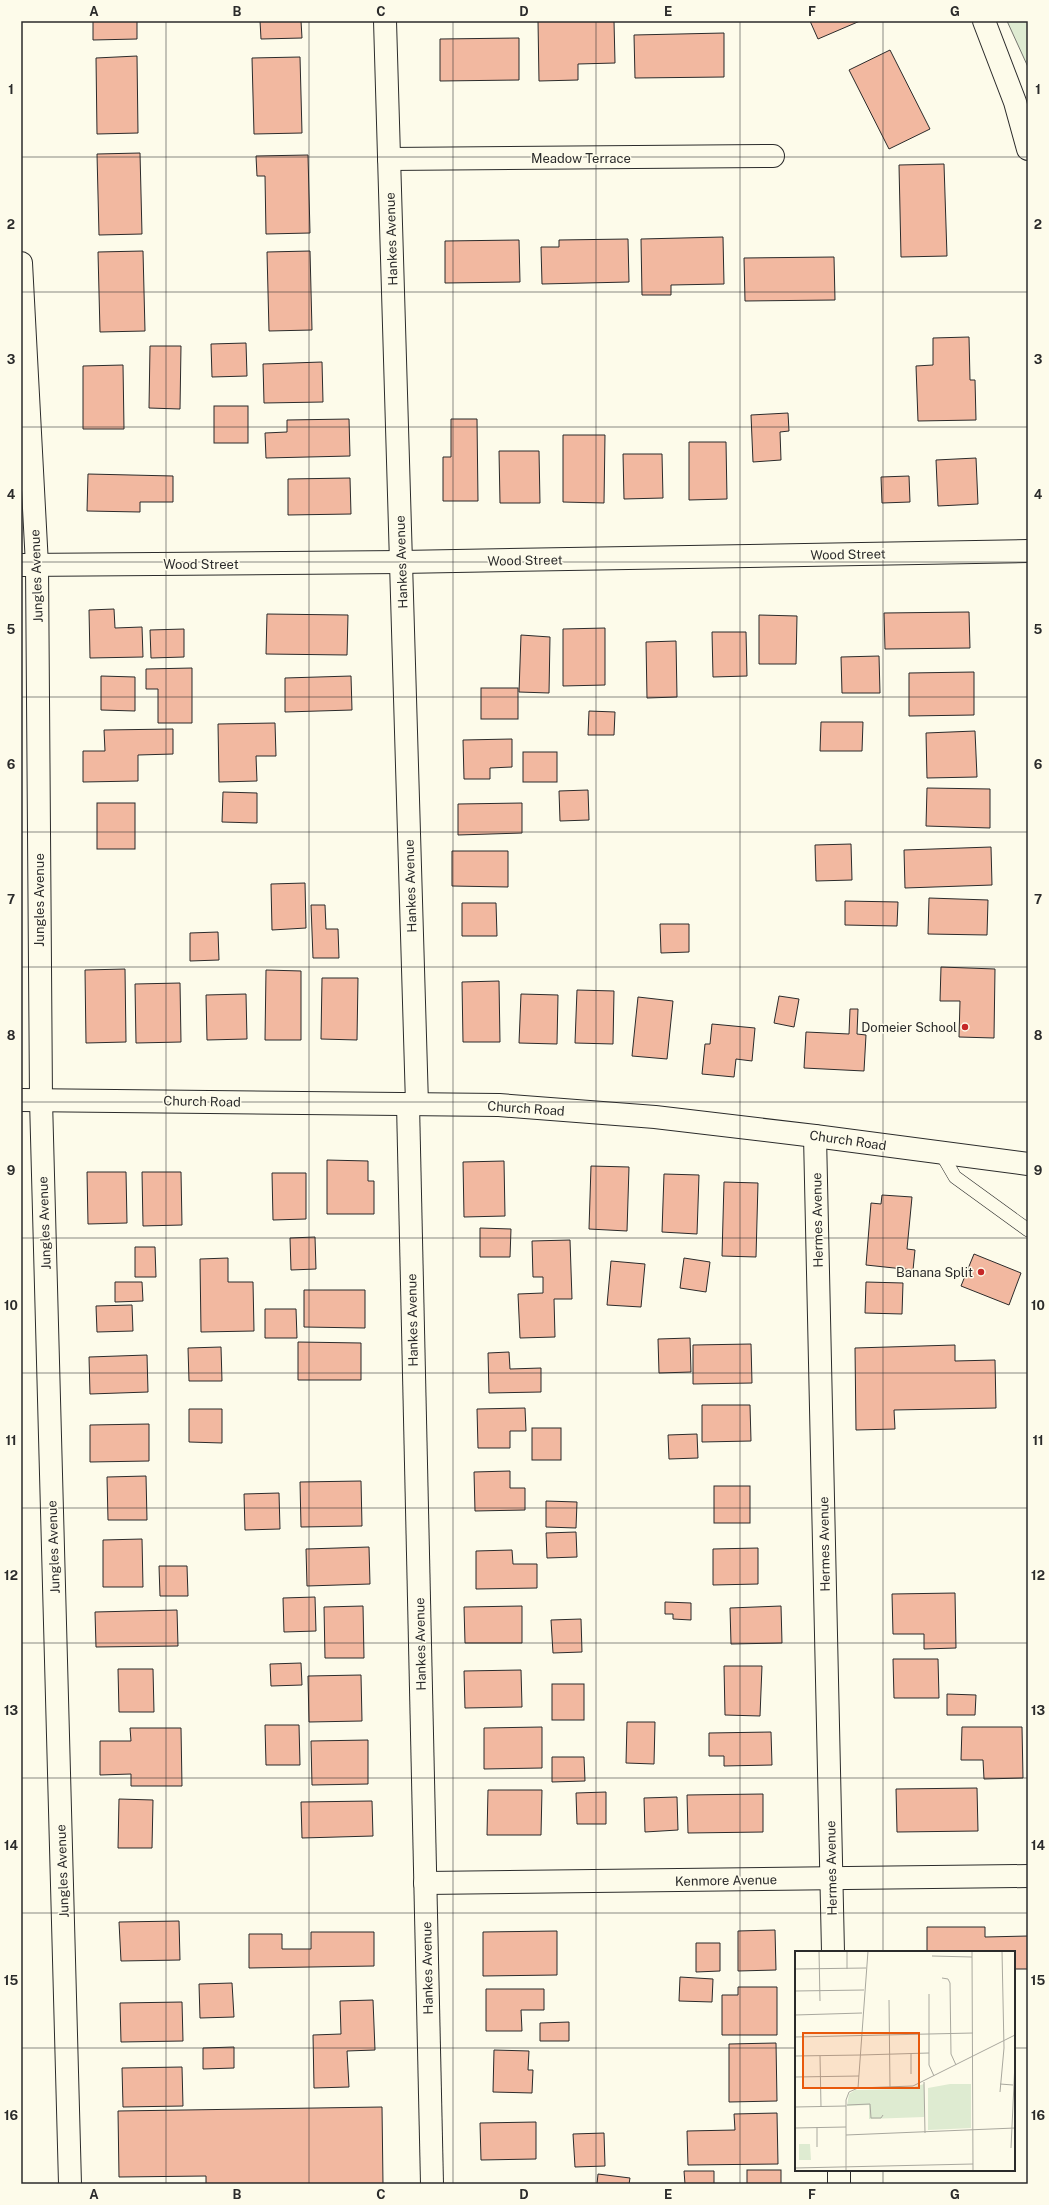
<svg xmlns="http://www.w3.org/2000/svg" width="1049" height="2205" viewBox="0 0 1049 2205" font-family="'Public Sans',sans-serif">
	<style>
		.green { fill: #deebd1; stroke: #74746e }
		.building { fill: #f2b8a0; stroke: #2b2b2b }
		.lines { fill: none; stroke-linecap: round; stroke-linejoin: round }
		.lane-casing { stroke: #2b2b2b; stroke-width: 14 }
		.street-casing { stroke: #2b2b2b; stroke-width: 24 }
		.secondary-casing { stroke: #2b2b2b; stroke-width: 24 }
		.lane { stroke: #fdfbea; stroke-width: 13 }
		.street { stroke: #fdfbea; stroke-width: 22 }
		.secondary { stroke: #fdfbea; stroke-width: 22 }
		.grid { fill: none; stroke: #2b2b2b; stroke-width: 1; stroke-opacity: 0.55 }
		.poi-dot { fill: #c62828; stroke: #fdfbea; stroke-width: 1.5 }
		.labels { text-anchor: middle; stroke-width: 3; stroke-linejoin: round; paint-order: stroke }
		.street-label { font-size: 13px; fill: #2b2b2b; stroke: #fdfbea }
		.poi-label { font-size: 13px; fill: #2b2b2b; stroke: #fdfbea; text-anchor: end }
		.inset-road { fill: none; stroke: #a9a89e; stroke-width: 1 }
		.view { fill: #e8590c; fill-opacity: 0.15; stroke: #e8590c; stroke-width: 2 }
		.inset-edge { fill: none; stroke: #2b2b2b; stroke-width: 2 }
		.neatline { fill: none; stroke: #2b2b2b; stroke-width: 1.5 }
		.grid-label { font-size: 13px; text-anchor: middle; font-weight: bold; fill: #2b2b2b }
	</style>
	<rect width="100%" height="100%" fill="#fdfbea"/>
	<polygon class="green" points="1007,21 1028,21 1028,67"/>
	<g class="building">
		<polygon points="93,21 137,21 137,39 93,40"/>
		<polygon points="260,21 301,21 302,38 261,39"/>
		<polygon points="538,21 614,21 615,63 578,64 578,80 539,81"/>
		<polygon points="810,21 860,21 818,39"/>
		<polygon points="724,33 724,77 635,78 634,35"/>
		<polygon points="519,38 519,80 440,81 440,39"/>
		<polygon points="890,50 930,129 889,149 849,70"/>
		<polygon points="137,56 138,133 97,134 96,58"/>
		<polygon points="300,57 302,133 254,134 252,58"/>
		<polygon points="140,153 142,234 99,235 97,154"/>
		<polygon points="308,155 310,233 266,234 265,176 257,176 256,156"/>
		<polygon points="944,164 947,256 901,257 899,165"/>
		<polygon points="723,237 724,284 671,285 671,295 642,295 641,239"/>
		<polygon points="628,239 629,282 542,284 541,247 559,247 559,240"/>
		<polygon points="519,240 520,282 445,283 445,241"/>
		<polygon points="143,251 145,331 100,332 98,252"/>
		<polygon points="310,251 312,330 269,331 267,252"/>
		<polygon points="834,257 835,300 745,301 744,258"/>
		<polygon points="969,337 970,380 975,380 976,420 918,421 916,366 933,365 933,338"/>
		<polygon points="246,343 247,376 212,377 211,344"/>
		<polygon points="150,346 181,346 180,409 149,408"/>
		<polygon points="322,362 323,402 264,403 263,364"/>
		<polygon points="123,365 124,429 83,429 83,366"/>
		<rect x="214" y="406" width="34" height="37"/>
		<polygon points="788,413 789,431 780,432 781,460 753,462 751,415"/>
		<polygon points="349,419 350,456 266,458 265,433 287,432 287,420"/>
		<polygon points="451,419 477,419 478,501 443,501 443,457 451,457"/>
		<polygon points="563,435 605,435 604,503 563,502"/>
		<polygon points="689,442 726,442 727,499 689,500"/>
		<polygon points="499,451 539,451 540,503 500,503"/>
		<polygon points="623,454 662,454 663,498 624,499"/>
		<polygon points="976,458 978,504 938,506 936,460"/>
		<polygon points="88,474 173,476 173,502 140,502 140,512 87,511"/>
		<polygon points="909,476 910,502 882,503 881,477"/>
		<polygon points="350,478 351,514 288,515 288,479"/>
		<polygon points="114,609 115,628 142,627 143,657 90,658 89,610"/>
		<polygon points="969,612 970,648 885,649 884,613"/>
		<polygon points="267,614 348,615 347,655 266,654"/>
		<polygon points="759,615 797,616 796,664 759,664"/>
		<polygon points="605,628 605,685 563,686 563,629"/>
		<polygon points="184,629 184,657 151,658 150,630"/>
		<polygon points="712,632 746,632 747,676 713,677"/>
		<polygon points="521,635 550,637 549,693 519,692"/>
		<polygon points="676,641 677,697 647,698 646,642"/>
		<polygon points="879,656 880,693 842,693 841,657"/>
		<polygon points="192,668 192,723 158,723 158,689 146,689 146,669"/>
		<polygon points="974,672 974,715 909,716 909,673"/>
		<polygon points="101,676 135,677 135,711 101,710"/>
		<polygon points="351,676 352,710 285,712 285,678"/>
		<rect x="481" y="688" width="37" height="31"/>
		<polygon points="589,711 615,712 614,735 588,735"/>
		<polygon points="821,722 863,722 862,751 820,751"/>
		<polygon points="275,723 276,756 256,756 257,781 219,782 218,724"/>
		<polygon points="173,729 173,754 138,755 138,781 83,782 83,751 105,751 104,730"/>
		<polygon points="975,731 977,777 927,778 926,733"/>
		<polygon points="512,739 512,767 490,768 490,779 464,779 463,740"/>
		<rect x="523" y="752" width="34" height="30"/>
		<polygon points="927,788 990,789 990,828 926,826"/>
		<polygon points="588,790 589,820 560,821 559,791"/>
		<polygon points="223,792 257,793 257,823 222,822"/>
		<rect x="97" y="803" width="38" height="46"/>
		<polygon points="522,803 522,833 458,835 458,804"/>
		<polygon points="851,844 852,880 816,881 815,845"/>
		<polygon points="991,847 992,885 905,888 904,850"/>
		<polygon points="452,851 508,851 508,887 452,886"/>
		<polygon points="305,883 306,928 272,930 271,884"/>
		<polygon points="929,898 988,900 987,935 928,934"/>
		<polygon points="845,901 898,902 897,926 845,925"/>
		<polygon points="462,903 496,903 497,936 462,936"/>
		<polygon points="311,905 325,905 326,929 338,929 339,958 313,958"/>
		<polygon points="660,924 689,924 689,952 661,953"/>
		<polygon points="218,932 219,960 190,961 190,933"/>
		<polygon points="941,967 995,969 994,1038 959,1037 960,1001 940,1001"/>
		<polygon points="125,969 126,1042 86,1043 85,970"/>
		<polygon points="266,970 301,971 301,1040 265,1040"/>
		<polygon points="322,978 358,978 357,1040 321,1039"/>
		<polygon points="499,981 500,1042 463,1042 462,982"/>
		<polygon points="180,983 181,1042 136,1043 135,984"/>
		<polygon points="577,990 614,991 613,1044 575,1043"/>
		<polygon points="246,994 247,1039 207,1040 206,995"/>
		<polygon points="521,994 558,995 557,1044 519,1043"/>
		<polygon points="779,996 799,999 794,1027 774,1023"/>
		<polygon points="638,997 673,1001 667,1059 632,1056"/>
		<polygon points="850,1009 858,1009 857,1034 866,1035 864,1071 804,1068 806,1032 849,1034"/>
		<polygon points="712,1024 755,1028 752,1061 736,1059 734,1077 702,1074 705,1044 710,1044"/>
		<polygon points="327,1160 368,1161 368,1181 374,1181 374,1214 327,1214"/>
		<polygon points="504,1161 505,1216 464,1217 463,1162"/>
		<polygon points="591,1166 629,1167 627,1231 589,1229"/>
		<polygon points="87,1172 126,1172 127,1223 88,1224"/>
		<polygon points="142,1172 181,1172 182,1225 143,1226"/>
		<polygon points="272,1173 306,1173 306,1219 273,1220"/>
		<polygon points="664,1174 699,1175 697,1234 662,1232"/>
		<polygon points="724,1182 758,1183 756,1257 722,1256"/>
		<polygon points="882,1195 912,1197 907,1249 915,1250 913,1270 866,1265 871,1203 881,1204"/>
		<polygon points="480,1228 511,1229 510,1257 480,1257"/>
		<polygon points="315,1237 316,1269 291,1270 290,1238"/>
		<polygon points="570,1240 572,1299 554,1299 555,1337 520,1338 518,1294 543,1293 543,1277 533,1277 532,1241"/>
		<polygon points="135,1247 155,1247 156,1277 135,1277"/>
		<polygon points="974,1254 1021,1273 1009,1305 961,1286"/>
		<polygon points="228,1258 228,1282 253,1282 254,1331 201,1332 200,1259"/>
		<polygon points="684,1258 710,1262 706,1292 680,1288"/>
		<polygon points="611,1261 645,1264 641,1307 607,1305"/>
		<polygon points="115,1282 142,1282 143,1301 115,1302"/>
		<polygon points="866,1282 903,1283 902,1314 865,1313"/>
		<polygon points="304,1290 365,1290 365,1328 304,1327"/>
		<polygon points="132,1305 133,1331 97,1332 96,1306"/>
		<polygon points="265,1309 296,1309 297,1338 265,1338"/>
		<polygon points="690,1338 691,1372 659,1373 658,1339"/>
		<polygon points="298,1342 361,1343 361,1380 298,1380"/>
		<polygon points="751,1344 752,1383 693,1384 693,1345"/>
		<polygon points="955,1345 955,1361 995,1360 996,1408 894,1410 895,1429 856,1430 855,1348"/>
		<polygon points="221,1347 222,1381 189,1381 188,1348"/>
		<polygon points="509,1352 510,1369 541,1368 541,1392 489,1393 488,1353"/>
		<polygon points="147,1355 148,1392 90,1394 89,1357"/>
		<polygon points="702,1405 750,1405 751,1441 702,1442"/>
		<polygon points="525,1408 526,1431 510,1431 510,1448 478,1448 477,1409"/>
		<polygon points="189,1409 222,1409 222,1443 189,1442"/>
		<polygon points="149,1424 149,1461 90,1462 90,1425"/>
		<rect x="532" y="1428" width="29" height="32"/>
		<polygon points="697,1434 698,1458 669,1459 668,1435"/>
		<polygon points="510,1471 510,1488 525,1488 525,1510 475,1511 474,1472"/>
		<polygon points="146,1476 147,1520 108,1520 107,1477"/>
		<polygon points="361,1481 362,1526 301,1527 300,1482"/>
		<rect x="714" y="1486" width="36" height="37"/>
		<polygon points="279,1493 280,1529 245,1530 244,1494"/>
		<polygon points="546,1501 577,1502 576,1528 546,1527"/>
		<polygon points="576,1532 577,1557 547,1558 546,1533"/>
		<polygon points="142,1539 143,1587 103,1587 103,1540"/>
		<polygon points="369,1547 370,1584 307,1586 306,1549"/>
		<polygon points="758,1548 758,1584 713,1585 713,1549"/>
		<polygon points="512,1550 513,1564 537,1564 537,1588 476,1589 476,1551"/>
		<polygon points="159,1566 187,1566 188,1596 160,1596"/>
		<polygon points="955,1593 956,1648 924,1649 924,1634 893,1634 892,1594"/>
		<polygon points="315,1597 316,1631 284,1632 283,1598"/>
		<polygon points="665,1602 691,1603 691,1620 673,1619 673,1614 665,1614"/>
		<polygon points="363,1606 364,1658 325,1658 324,1607"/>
		<polygon points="522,1606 522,1643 465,1643 464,1607"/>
		<polygon points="781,1606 782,1643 731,1644 730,1608"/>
		<polygon points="177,1610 178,1646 96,1647 95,1612"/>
		<polygon points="581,1619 582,1652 553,1653 551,1620"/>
		<polygon points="893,1659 938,1659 939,1698 894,1698"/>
		<polygon points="301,1663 302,1685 271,1686 270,1664"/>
		<polygon points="724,1666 762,1666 760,1716 725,1715"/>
		<polygon points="118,1669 153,1669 154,1712 119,1712"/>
		<polygon points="521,1670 522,1707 465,1708 464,1671"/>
		<polygon points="361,1675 362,1721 309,1722 308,1676"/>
		<rect x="552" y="1684" width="32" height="36"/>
		<polygon points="947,1694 976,1695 975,1715 947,1715"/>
		<polygon points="627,1722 655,1722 654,1764 626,1763"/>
		<polygon points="265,1725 299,1725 300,1765 266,1765"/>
		<polygon points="542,1727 542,1768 484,1769 484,1728"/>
		<polygon points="962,1727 1022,1727 1023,1778 984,1779 983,1760 961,1760"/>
		<polygon points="130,1728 181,1728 182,1786 131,1786 131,1774 100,1775 100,1741 131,1741"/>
		<polygon points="771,1732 772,1765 724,1766 724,1756 709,1756 709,1733"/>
		<polygon points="368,1740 368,1784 312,1785 311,1741"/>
		<polygon points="552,1757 584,1757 585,1781 552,1782"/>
		<polygon points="977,1788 978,1831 897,1832 896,1789"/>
		<polygon points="488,1790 542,1790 541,1835 487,1835"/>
		<polygon points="606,1792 606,1824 577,1824 576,1793"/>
		<polygon points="763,1794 763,1832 688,1833 687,1795"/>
		<polygon points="677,1797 678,1830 645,1832 644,1798"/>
		<polygon points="119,1799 153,1800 152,1848 118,1848"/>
		<polygon points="372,1801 373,1836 302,1838 301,1802"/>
		<polygon points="179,1921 180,1960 121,1961 119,1922"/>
		<polygon points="927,1927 985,1927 985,1937 1028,1936 1028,1969 1014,1969 1014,1952 927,1952"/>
		<polygon points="775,1930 776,1970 738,1971 738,1931"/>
		<polygon points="557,1931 557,1975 483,1976 483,1932"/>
		<polygon points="311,1932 374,1932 374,1966 249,1968 249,1934 282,1934 282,1949 311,1949"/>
		<polygon points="696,1943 720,1943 720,1971 696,1972"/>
		<polygon points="680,1977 713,1979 712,2002 679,2001"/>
		<polygon points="232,1983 234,2017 200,2018 199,1984"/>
		<polygon points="738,1987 777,1987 777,2035 722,2035 722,1995 738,1995"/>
		<polygon points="486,1989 544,1989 544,2010 521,2010 522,2031 486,2031"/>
		<polygon points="373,2000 375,2050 347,2051 349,2087 314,2088 313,2035 341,2034 340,2001"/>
		<polygon points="182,2002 183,2041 121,2042 120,2003"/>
		<polygon points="569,2022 569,2041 540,2041 540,2023"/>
		<polygon points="776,2043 777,2101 729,2102 729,2044"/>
		<polygon points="234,2047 234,2068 203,2069 203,2048"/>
		<polygon points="494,2050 529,2051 528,2070 533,2070 532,2093 493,2092"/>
		<polygon points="182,2067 183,2106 123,2107 122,2068"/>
		<polygon points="382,2107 383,2184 206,2184 206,2176 119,2177 118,2111"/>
		<polygon points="777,2113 778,2164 688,2165 687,2131 735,2130 734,2114"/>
		<polygon points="536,2122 536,2159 481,2160 480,2123"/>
		<polygon points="604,2133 605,2166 575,2167 573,2134"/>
		<rect x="747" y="2170" width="34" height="14"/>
		<polygon points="684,2171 714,2171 714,2184 685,2184"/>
		<polygon points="598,2174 630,2178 629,2184 597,2184"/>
	</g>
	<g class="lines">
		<defs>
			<polyline id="lane" points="941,1153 955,1177 1028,1230"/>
			<g id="street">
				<polyline points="385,21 417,1104"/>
				<polyline points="389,159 773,156"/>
				<polyline points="21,263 37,565 41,1100 70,2184"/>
				<polyline points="21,565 401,562 1028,551"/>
				<polyline points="408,1104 432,2184"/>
				<polyline points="815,1136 833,1952"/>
				<polyline points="425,1883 1028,1876"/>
				<polyline points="839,2170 839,2184"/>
			</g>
			<g id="secondary">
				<polyline points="984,21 1015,102 1028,149"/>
				<polyline points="21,1100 499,1105 655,1117 815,1136 1028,1164"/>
			</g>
		</defs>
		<use href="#lane" class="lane-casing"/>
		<use href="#street" class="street-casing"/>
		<use href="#secondary" class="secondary-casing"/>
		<use href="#lane" class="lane"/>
		<use href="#street" class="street"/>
		<use href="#secondary" class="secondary"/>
	</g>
	<path class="grid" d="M 166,21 L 166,2184M 309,21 L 309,2184M 453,21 L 453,2184M 596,21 L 596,2184M 740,21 L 740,2184M 883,21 L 883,1952M 21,157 L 1028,157M 21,292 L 1028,292M 21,427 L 1028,427M 21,562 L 1028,562M 21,697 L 1028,697M 21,832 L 1028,832M 21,967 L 1028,967M 21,1102 L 1028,1102M 21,1238 L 1028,1238M 21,1373 L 1028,1373M 21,1508 L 1028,1508M 21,1643 L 1028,1643M 21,1778 L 1028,1778M 21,1913 L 1028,1913M 21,2048 L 796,2048M 1014,2048 L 1028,2048M 883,2170 L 883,2184"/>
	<g class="poi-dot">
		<circle cx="965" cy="1027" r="4"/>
		<circle cx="981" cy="1272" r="4"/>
	</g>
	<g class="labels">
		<g class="street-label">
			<text x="581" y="163">Meadow Terrace</text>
			<text transform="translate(391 239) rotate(-92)" y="5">Hankes Avenue</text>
			<text transform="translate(848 554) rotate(-1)" y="5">Wood Street</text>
			<text transform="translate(525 560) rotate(-1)" y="5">Wood Street</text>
			<text transform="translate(401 562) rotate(-92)" y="5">Hankes Avenue</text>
			<text x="201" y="569">Wood Street</text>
			<text transform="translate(36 576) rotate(-92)" y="5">Jungles Avenue</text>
			<text transform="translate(410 886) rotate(-92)" y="5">Hankes Avenue</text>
			<text transform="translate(39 900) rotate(-90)" y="5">Jungles Avenue</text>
			<text transform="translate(202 1101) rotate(1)" y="5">Church Road</text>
			<text transform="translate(526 1108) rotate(4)" y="5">Church Road</text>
			<text transform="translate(848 1140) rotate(8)" y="5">Church Road</text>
			<text transform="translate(817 1220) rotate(-91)" y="5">Hermes Avenue</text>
			<text transform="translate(44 1223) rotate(-92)" y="5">Jungles Avenue</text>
			<text transform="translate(412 1320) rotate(-91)" y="5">Hankes Avenue</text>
			<text transform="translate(824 1544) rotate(-91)" y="5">Hermes Avenue</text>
			<text transform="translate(53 1547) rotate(-92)" y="5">Jungles Avenue</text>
			<text transform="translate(420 1644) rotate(-91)" y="5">Hankes Avenue</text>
			<text transform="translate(831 1868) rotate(-91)" y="5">Hermes Avenue</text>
			<text transform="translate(62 1871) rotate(-92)" y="5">Jungles Avenue</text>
			<text transform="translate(726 1880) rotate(-1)" y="5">Kenmore Avenue</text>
			<text transform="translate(427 1968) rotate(-91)" y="5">Hankes Avenue</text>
		</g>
		<g class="poi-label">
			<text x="957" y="1032">Domeier School</text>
			<text x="973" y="1277">Banana Split</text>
		</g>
	</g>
	<g transform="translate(795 1951)">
		<rect width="220" height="220" fill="#fdfbea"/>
		<path d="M 129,133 L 129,166 L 74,168 L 74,154 L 52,155 L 54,143 L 60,139 L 112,138 ZM 155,133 L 176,133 L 176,177 L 133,179 L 133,137 ZM 4,193 L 15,193 L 16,209 L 4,209 Z" fill="#deebd1"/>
		<path class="inset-road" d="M 24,0 L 25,50M 52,0 L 52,18M 177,0 L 178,220M 137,5 L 177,6M 0,18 L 71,17M 147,27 L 153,28 L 155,32 L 156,103 L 161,114M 0,40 L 69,39M 134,43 L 134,114 L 139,125M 94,49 L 95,137M 0,64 L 67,62M 0,86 L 178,82M 116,103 L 116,123M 66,104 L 134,102M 0,105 L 66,104M 25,105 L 26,156M 0,126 L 64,125M 129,131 L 130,182M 205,133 L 218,134M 63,137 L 73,0M 205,141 L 209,97 L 207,0M 52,154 L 75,153 L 76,167 L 86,167 L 88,164M 0,156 L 51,155M 0,177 L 51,176M 51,184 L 220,177M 22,196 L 22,176M 216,197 L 220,111M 0,217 L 178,213M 51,220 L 51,149 L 54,141 L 63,137 L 118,135 L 220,84"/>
		<path class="view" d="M 8,82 L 124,82 L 124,137 L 8,137 Z"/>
		<rect width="220" height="220" class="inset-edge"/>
	</g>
	<rect width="1049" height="2205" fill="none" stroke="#fdfbea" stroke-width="44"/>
	<rect x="22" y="22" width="1005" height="2161" class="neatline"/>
	<g class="grid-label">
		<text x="94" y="16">A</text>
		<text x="237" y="16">B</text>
		<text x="381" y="16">C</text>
		<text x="524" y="16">D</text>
		<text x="668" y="16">E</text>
		<text x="812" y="16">F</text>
		<text x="955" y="16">G</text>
		<text x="11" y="94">1</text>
		<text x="1038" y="94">1</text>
		<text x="11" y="229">2</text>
		<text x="1038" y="229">2</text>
		<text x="11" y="364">3</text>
		<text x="1038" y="364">3</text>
		<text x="11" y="499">4</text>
		<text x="1038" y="499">4</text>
		<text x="11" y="634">5</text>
		<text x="1038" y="634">5</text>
		<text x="11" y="769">6</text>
		<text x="1038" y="769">6</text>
		<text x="11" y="904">7</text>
		<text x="1038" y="904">7</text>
		<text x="11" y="1040">8</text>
		<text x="1038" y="1040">8</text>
		<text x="11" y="1175">9</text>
		<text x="1038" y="1175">9</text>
		<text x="11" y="1310">10</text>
		<text x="1038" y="1310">10</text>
		<text x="11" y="1445">11</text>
		<text x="1038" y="1445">11</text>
		<text x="11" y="1580">12</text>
		<text x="1038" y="1580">12</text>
		<text x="11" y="1715">13</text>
		<text x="1038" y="1715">13</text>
		<text x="11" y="1850">14</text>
		<text x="1038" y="1850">14</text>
		<text x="11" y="1985">15</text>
		<text x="1038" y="1985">15</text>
		<text x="11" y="2120">16</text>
		<text x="1038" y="2120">16</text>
		<text x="94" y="2199">A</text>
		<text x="237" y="2199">B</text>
		<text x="381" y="2199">C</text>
		<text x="524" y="2199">D</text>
		<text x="668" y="2199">E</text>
		<text x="812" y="2199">F</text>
		<text x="955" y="2199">G</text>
	</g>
</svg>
